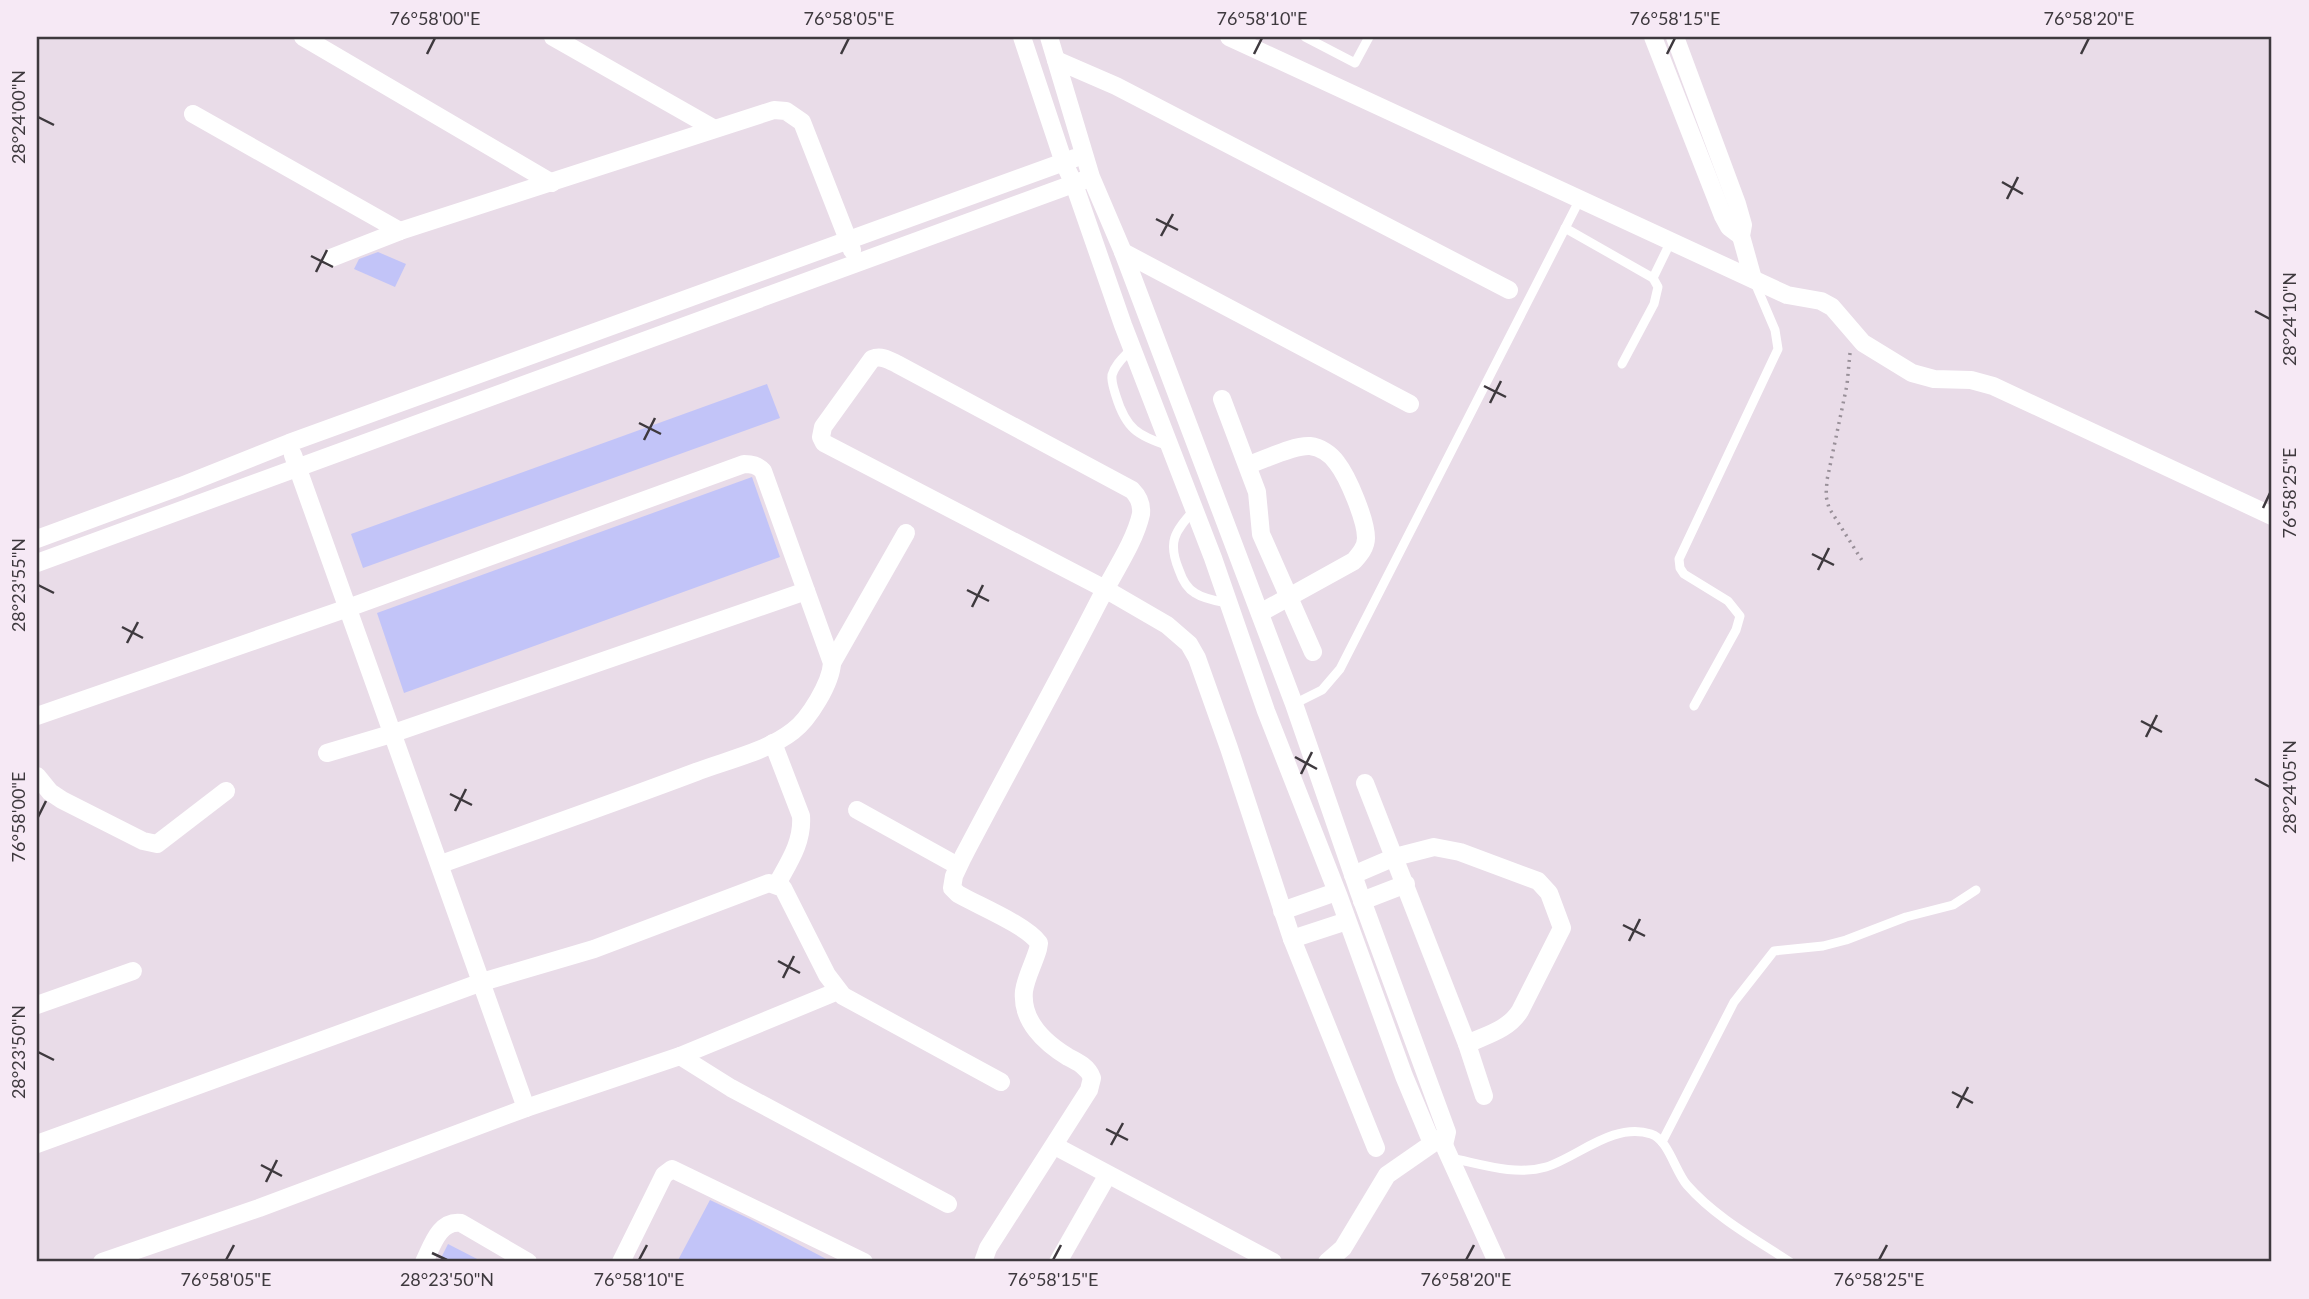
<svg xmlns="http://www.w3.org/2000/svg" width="2309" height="1299" viewBox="0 0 2309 1299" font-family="Lato,sans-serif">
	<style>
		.building { fill: #c2c4f8 }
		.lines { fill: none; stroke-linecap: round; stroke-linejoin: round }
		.path { stroke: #999099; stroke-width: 3.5; stroke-dasharray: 2 5; stroke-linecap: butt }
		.service { stroke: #fff; stroke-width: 9 }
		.minor { stroke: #fff; stroke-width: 18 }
		.ticks { fill: none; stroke: #3e393e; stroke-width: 2.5 }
		.neatline { fill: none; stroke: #3e393e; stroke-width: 2.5 }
		.ticks-label { font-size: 18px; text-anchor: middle; fill: #3e393e }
	</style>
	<rect width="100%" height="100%" fill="#e9dce8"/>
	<g class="building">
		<polygon points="378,252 406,264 395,287 354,269 359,259"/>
		<polygon points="767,384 780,418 363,568 351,534"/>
		<polygon points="752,477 780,557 404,693 377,613"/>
		<polygon points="710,1200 750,1219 832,1262 677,1262"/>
		<polygon points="448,1244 483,1262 439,1262"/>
	</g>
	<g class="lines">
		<polyline class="path" points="1850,353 1847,385 1827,480 1826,496 1829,508 1863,562"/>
		<g class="service">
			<polyline points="1305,37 1355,63 1369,37"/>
			<polyline points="1565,228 1653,278 1671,241"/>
			<path d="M 1132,348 C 1125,356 1115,364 1112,375 C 1111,382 1114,389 1116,396 C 1126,429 1138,436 1169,446"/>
			<polyline points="1622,364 1654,304 1658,287 1653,278"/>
			<path d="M 1194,510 C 1175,532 1167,541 1179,570 C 1182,579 1186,588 1195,593 C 1204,599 1217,601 1227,603"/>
			<polyline points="1294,704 1322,690 1340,669 1580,199"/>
			<polyline points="1694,706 1736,630 1740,616 1728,601 1684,574 1680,568 1679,559 1778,349 1775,330 1755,283"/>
			<polyline points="1662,1142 1734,1002 1774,951 1823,946 1846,940 1906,917 1953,905 1976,890"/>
			<path d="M 1451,1158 C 1481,1164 1515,1176 1546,1167 C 1578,1157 1613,1122 1651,1134 C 1668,1139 1675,1171 1687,1185 C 1715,1217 1755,1239 1790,1262"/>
		</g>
		<g class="minor">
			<polyline points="303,37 552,183"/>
			<polyline points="553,37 713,128"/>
			<polyline points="1022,37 1064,163 1074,184 1123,325 1213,558 1266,711 1339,897 1404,1076 1429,1136 1444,1145 1497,1262"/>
			<polyline points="1049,37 1091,177 1123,252 1294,704 1359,892 1447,1132 1444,1145"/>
			<polyline points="1229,37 1787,295 1821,301 1832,307 1863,343 1912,373 1934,379 1971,380 1993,386 2272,516"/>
			<polyline points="1653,37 1723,216 1729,227 1741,236"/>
			<polyline points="1675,37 1737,204 1743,225 1741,236 1753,279"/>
			<polyline points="1056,60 1116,86 1509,290"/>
			<polyline points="193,114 400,231"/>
			<polyline points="1123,252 1410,404"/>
			<polyline points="331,258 400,231 774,110 786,111 802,122 852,250"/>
			<polyline points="1222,399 1257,492 1261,534 1313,652"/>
			<polyline points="293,455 526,1108"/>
			<path d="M 1248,465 C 1264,460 1293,445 1310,446 C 1320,447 1331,454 1337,463 C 1348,477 1366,520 1366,538 C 1366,547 1360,554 1354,561 L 1260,613"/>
			<polyline points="37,539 181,486 289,443 1075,158"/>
			<polyline points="37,563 1084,180"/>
			<polyline points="832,663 906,533"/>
			<path d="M 37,716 L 348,608 L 744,464 C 752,464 757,465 763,471 L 832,663 C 831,683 809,719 793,731 C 766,752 727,760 696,772 C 611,804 526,834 441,864"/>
			<path d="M 773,743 L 801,816 C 803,842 789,862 777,884"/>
			<polyline points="327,753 391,734 806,591"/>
			<polyline points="37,776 50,792 62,800 143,841 157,844 226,791"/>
			<polyline points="1365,783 1467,1044 1484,1096"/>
			<polyline points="857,810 958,866"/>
			<path d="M 1353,875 L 1395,857 L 1434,847 L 1460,852 L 1538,881 L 1549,893 L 1562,928 L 1520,1011 C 1508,1030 1486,1035 1467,1044"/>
			<polyline points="1362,901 1406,884"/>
			<polyline points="1282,911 1336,892"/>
			<polyline points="1292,939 1347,921"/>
			<polyline points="37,1005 133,971"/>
			<polyline points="680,1056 731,1088 948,1204"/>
			<polyline points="37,1144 482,982 594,949 769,883 783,888 827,975 843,996 1001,1082"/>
			<polyline points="1055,1146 1273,1262"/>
			<polyline points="102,1262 259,1208 526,1108 680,1056 838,991"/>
			<path d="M 424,1262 C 432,1246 439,1220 461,1223 L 528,1262"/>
			<polyline points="621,1262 664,1175 672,1169 864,1262"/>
			<path d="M 983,1262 L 988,1248 L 1089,1090 L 1092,1078 C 1088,1067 1078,1062 1068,1057 C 1045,1043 1021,1021 1024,991 C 1026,977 1034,963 1038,949 L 1039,943 C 1026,925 979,906 958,894 L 952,888 L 954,876 L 963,857 C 1008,771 1055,687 1099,601 C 1112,575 1135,542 1141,514 C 1142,504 1139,497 1132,490 L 897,364 C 889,360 881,355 872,359 L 823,427 L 821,437 L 824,443 L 1105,589 L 1167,625 L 1189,644 L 1197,658 L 1229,748 L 1292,939 L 1376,1148"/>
			<polyline points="1058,1262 1107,1176"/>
			<polyline points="1327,1262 1343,1248 1387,1175 1436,1141"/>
		</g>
	</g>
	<path class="ticks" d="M 427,54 L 435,38M 841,54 L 849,38M 1254,54 L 1262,38M 1667,54 L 1675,38M 2081,54 L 2089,38M 38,117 L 54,125M 2002,182 L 2023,194M 2007,199 L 2018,177M 1156,219 L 1178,230M 1161,236 L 1173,214M 311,256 L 333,267M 316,272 L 327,250M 2255,311 L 2270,319M 1484,386 L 1506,397M 1490,403 L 1501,381M 639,423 L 661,434M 644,440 L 655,418M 2263,508 L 2270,493M 1812,554 L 1834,565M 1818,570 L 1829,548M 38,585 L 54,593M 967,590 L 989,601M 972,607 L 983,585M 122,627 L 143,638M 127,643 L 138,622M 2141,721 L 2162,732M 2146,737 L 2157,715M 1295,757 L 1317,769M 1301,774 L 1312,752M 2255,779 L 2270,787M 450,794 L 472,805M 455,811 L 466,789M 38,817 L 46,801M 1623,925 L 1645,936M 1629,941 L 1640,919M 778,961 L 800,973M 783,978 L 794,956M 38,1052 L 54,1060M 1952,1092 L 1973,1103M 1957,1108 L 1968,1087M 1106,1129 L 1128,1140M 1111,1145 L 1123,1123M 261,1165 L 282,1176M 266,1182 L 277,1160M 432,1253 L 447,1260M 226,1260 L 234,1245M 639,1260 L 647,1245M 1053,1260 L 1061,1245M 1466,1260 L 1474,1245M 1879,1260 L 1887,1245"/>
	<rect width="2309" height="1299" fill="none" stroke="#f6e9f5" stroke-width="77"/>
	<rect x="38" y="38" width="2232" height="1222" class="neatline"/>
	<g class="ticks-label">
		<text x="435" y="25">76°58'00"E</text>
		<text x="849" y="25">76°58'05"E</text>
		<text x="1262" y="25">76°58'10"E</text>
		<text x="1675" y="25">76°58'15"E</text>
		<text x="2089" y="25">76°58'20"E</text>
		<text transform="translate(19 117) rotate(-90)" y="6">28°24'00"N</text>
		<text transform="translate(2290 319) rotate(-90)" y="6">28°24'10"N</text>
		<text transform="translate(2290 493) rotate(-90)" y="6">76°58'25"E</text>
		<text transform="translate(19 585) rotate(-90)" y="6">28°23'55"N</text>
		<text transform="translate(2290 787) rotate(-90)" y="6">28°24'05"N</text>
		<text transform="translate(19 817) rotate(-90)" y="6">76°58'00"E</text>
		<text transform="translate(19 1052) rotate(-90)" y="6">28°23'50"N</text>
		<text x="226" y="1286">76°58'05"E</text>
		<text x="447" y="1286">28°23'50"N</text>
		<text x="639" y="1286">76°58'10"E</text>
		<text x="1053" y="1286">76°58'15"E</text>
		<text x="1466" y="1286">76°58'20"E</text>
		<text x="1879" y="1286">76°58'25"E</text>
	</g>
</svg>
